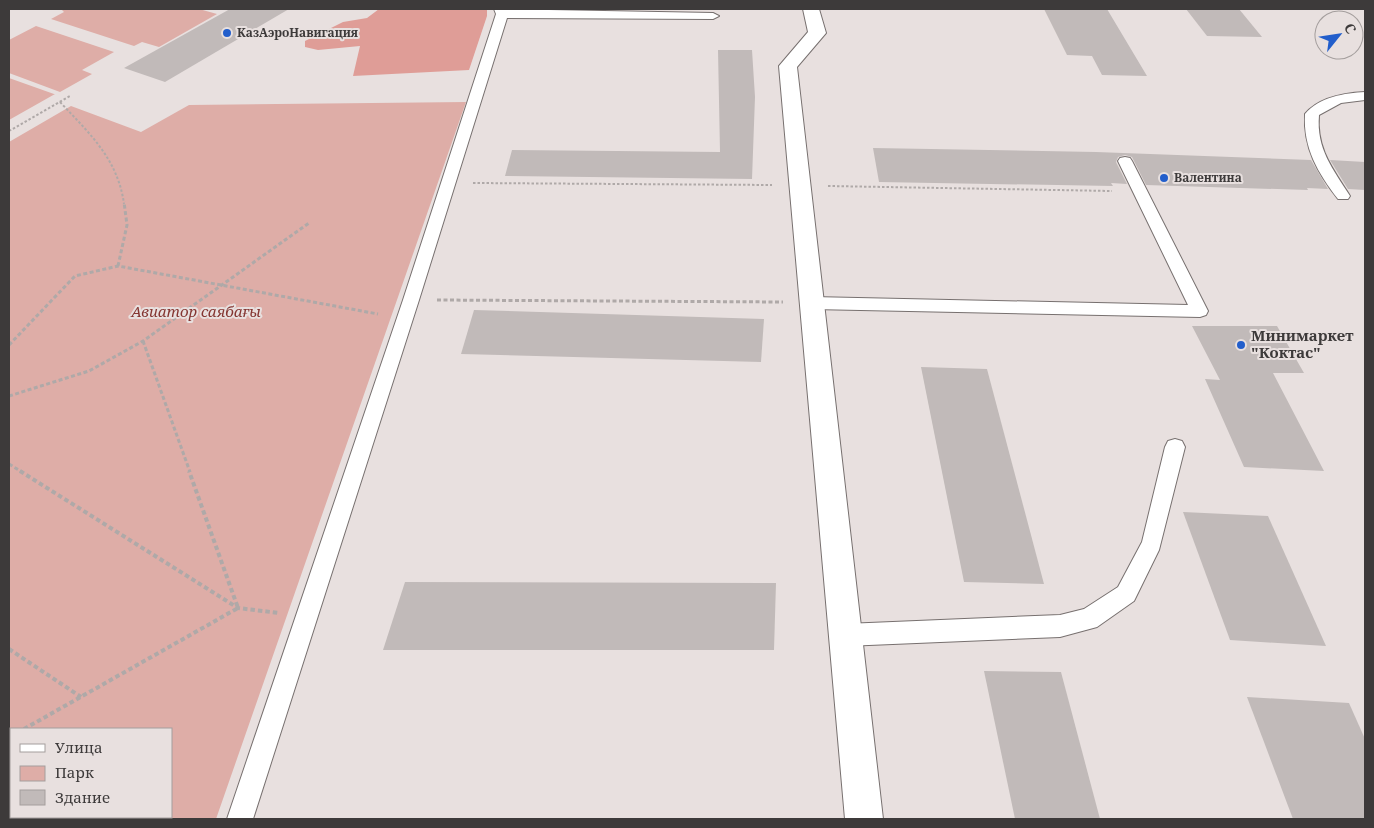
<svg xmlns="http://www.w3.org/2000/svg" width="1374" height="828" viewBox="0 0 1374 828" font-family="'Noto Serif',serif">
	<style>
		.green { fill: #deada7; fill-rule: evenodd }
		.forest { fill: #df9d97 }
		.building { fill: #c1bab9 }
		.lines { fill: none; stroke-linecap: round; stroke-linejoin: round }
		.lane-casing { stroke: #77706f; stroke-width: 2 }
		.street-casing { stroke: #77706f; stroke-width: 2 }
		.path-far2 { stroke: #afa9a8; stroke-width: 2; stroke-dasharray: 2.5 2; stroke-linecap: butt }
		.path-far1 { stroke: #afa9a8; stroke-width: 3; stroke-dasharray: 4 2.5; stroke-linecap: butt }
		.path { stroke: #afa9a8; stroke-width: 4; stroke-dasharray: 4.5 3; stroke-linecap: butt }
		.lane { fill: #fff; fill-rule: evenodd }
		.street { fill: #fff; fill-rule: evenodd }
		.poi-dot { fill: #225ecb; stroke: #e8e0df; stroke-width: 2 }
		.labels { text-anchor: middle; stroke-width: 4; stroke-linejoin: round; paint-order: stroke }
		.far-poi-label { font-size: 12px; font-weight: bold; fill: #3d3a3a; stroke: #e8e0df; text-anchor: start }
		.park-label { font-size: 15px; font-style: italic; fill: #853632; stroke: #e8e0df }
		.poi-label { font-size: 15px; font-weight: bold; fill: #3d3a3a; stroke: #e8e0df; text-anchor: start }
	</style>
	<rect width="100%" height="100%" fill="#e8e0df"/>
	<g class="green">
		<polygon points="65,9 199,9 217,14 159,47 142,42 134,46 51,19 64,12 62,10"/>
		<polygon points="36,26 114,52 82,70 92,74 60,92 9,73 9,40"/>
		<polygon points="9,78 54,94 55,94 9,120"/>
		<path d="M 466,102 L 216,819 L 9,819 L 9,142 L 71,106 L 141,132 L 189,105 ZM 171,729 L 171,817 L 11,817 L 11,729 Z"/>
	</g>
	<polygon class="forest" points="379,9 487,9 487,16 469,70 353,76 360,46 318,50 305,47 305,41 343,22 367,18"/>
	<g class="building">
		<polygon points="230,9 289,9 165,82 124,68"/>
		<polygon points="1044,9 1107,9 1147,76 1102,75 1092,56 1067,55"/>
		<polygon points="1186,9 1239,9 1262,37 1207,36"/>
		<polygon points="718,50 752,50 755,97 752,179 505,176 512,150 720,152"/>
		<polygon points="873,148 1096,152 1311,160 1328,189 1307,188 1308,190 1146,185 1132,157 1125,155 1118,157 1116,162 1127,184 1111,183 1113,186 879,182"/>
		<polygon points="1330,160 1365,162 1365,190 1348,189"/>
		<polygon points="474,310 764,319 761,362 461,354"/>
		<polygon points="1192,326 1277,326 1304,373 1273,373 1324,471 1244,467 1205,379 1220,380"/>
		<polygon points="921,367 987,369 1044,584 964,582"/>
		<polygon points="1183,512 1268,516 1326,646 1230,640"/>
		<polygon points="405,582 776,583 774,650 383,650"/>
		<polygon points="984,671 1061,672 1100,819 1015,819"/>
		<polygon points="1247,697 1349,703 1365,739 1365,819 1293,819"/>
	</g>
	<g class="lines">
		<defs>
			<g id="lane">
				<polygon points="494,9 713,13 719,16 713,19 507,18 419,300 253,819 227,819 403,300 496,14"/>
				<path d="M 1365,92 L 1365,100 L 1341,103 L 1319,115 C 1316,149 1333,169 1350,196 L 1348,199 L 1338,199 C 1318,173 1303,148 1305,114 C 1319,97 1345,93 1365,92 Z"/>
				<polygon points="1125,157 1130,158 1132,161 1208,311 1206,315 1200,317 812,309 806,307 804,303 806,299 812,297 1188,305 1118,161 1120,158"/>
				<polygon points="1175,439 1182,441 1185,447 1159,550 1134,601 1097,627 1060,637 845,646 837,643 834,635 837,627 845,624 1060,615 1084,609 1118,587 1142,542 1165,447 1168,441"/>
			</g>
			<polygon id="street" points="803,9 819,9 826,33 797,67 883,819 845,819 779,66 808,32"/>
		</defs>
		<use href="#lane" class="lane-casing"/>
		<use href="#street" class="street-casing"/>
		<g class="path-far2">
			<path d="M 60,102 C 89,133 118,159 124,204"/>
			<polyline points="9,131 70,96"/>
			<polyline points="473,183 772,185"/>
			<polyline points="828,186 1112,191"/>
		</g>
		<g class="path-far1">
			<polyline points="118,266 127,225 124,202"/>
			<polyline points="437,300 783,302"/>
			<polyline points="143,341 190,472"/>
			<polyline points="9,345 75,276 118,266 378,314"/>
			<polyline points="9,396 89,371 143,341 309,223"/>
			<polyline points="9,464 22,472"/>
		</g>
		<g class="path">
			<polyline points="20,471 238,608 279,613"/>
			<polyline points="9,649 81,697"/>
			<polyline points="24,729 238,608 189,471"/>
			<polyline points="9,738 11,737"/>
		</g>
		<use href="#lane" class="lane"/>
		<use href="#street" class="street"/>
	</g>
	<g class="poi-dot">
		<circle cx="227" cy="33" r="5"/>
		<circle cx="1164" cy="178" r="5"/>
		<circle cx="1241" cy="345" r="5"/>
	</g>
	<g class="labels">
		<g class="far-poi-label">
			<text x="237" y="37">КазАэроНавигация</text>
			<text x="1174" y="182">Валентина</text>
		</g>
		<g class="park-label">
			<text x="196" y="317">Авиатор саябағы</text>
		</g>
		<g class="poi-label">
			<text x="1251" y="341">Минимаркет<tspan x="1251" dy="17">"Коктас"</tspan></text>
		</g>
	</g>
	<rect width="1374" height="828" fill="none" stroke="#3d3a3a" stroke-width="20"/>
	<rect x="10" y="728" width="162" height="90" fill="#e8e0df" stroke="#a49e9d"/>
	<rect x="20" y="744" width="25" height="8" fill="#ffffff" stroke="#a49e9d"/>
	<text x="55" y="753" font-size="15" fill="#3d3a3a">Улица</text>
	<rect x="20" y="766" width="25" height="15" fill="#deada7" stroke="#a49e9d"/>
	<text x="55" y="778" font-size="15" fill="#3d3a3a">Парк</text>
	<rect x="20" y="790" width="25" height="15" fill="#c1bab9" stroke="#a49e9d"/>
	<text x="55" y="803" font-size="15" fill="#3d3a3a">Здание</text>
	<g transform="translate(1339 35) rotate(60)"><circle r="24" fill="#e8e0df" stroke="#a49e9d"/>
	<path d="M0-4L9 19L0 12L-9 19Z" fill="#225ecb"/>
	<text y="-8" font-size="14" font-weight="bold" text-anchor="middle" fill="#3d3a3a">С</text>
	</g>
</svg>
